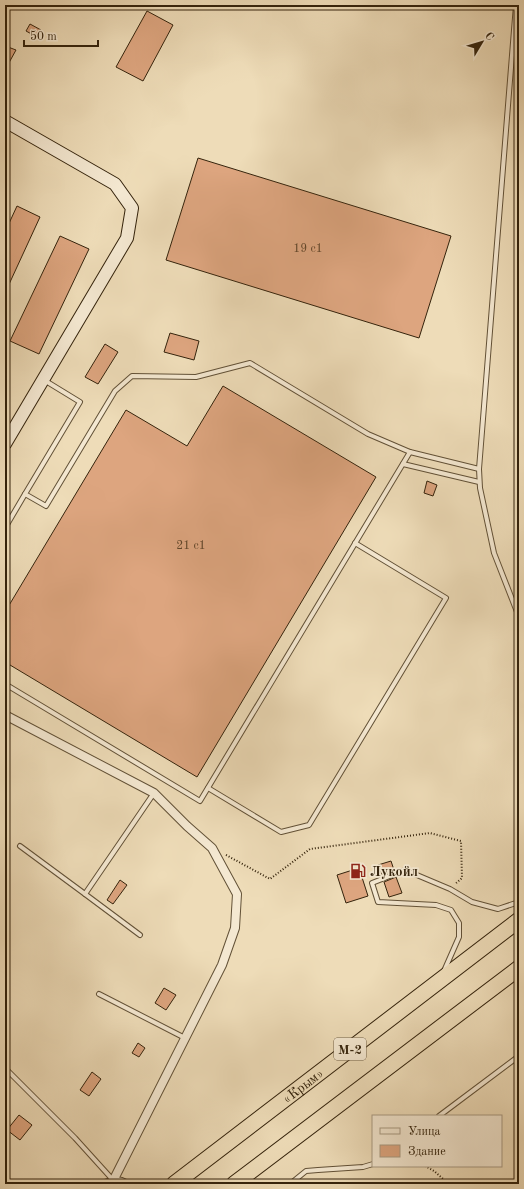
<svg xmlns="http://www.w3.org/2000/svg" width="524" height="1189" viewBox="0 0 524 1189" font-family="'Old Standard TT',serif">
	<style>
		.building { fill: #dda57f; stroke: #34230c }
		.lines { fill: none; stroke-linecap: round; stroke-linejoin: round }
		.lane-casing { stroke: #625137; stroke-width: 6 }
		.street-casing { stroke: #625137; stroke-width: 10 }
		.secondary-casing { stroke: #34230c; stroke-width: 14 }
		.highway-casing { stroke: #34230c; stroke-width: 17 }
		.path { stroke: #34230c; stroke-width: 2; stroke-dasharray: 1 2; stroke-linecap: butt }
		.lane { stroke: #f4e8d1; stroke-width: 4 }
		.street { stroke: #f4e8d1; stroke-width: 8 }
		.secondary { stroke: #f4e8d1; stroke-width: 12 }
		.highway { stroke: #eedcb8; stroke-width: 15 }
		.labels { text-anchor: middle; stroke-width: 3.5; stroke-linejoin: round; paint-order: stroke }
		.number-label { font-size: 12px; fill: #5e4429 }
		.shield { fill: #f4e8d1; stroke: #6e5e47; stroke-width: 1 }
		.shield-label { font-size: 13px; font-weight: bold; fill: #34230c }
		.poi-label { font-size: 14px; font-weight: bold; fill: #34230c; stroke: #f4e8d1; text-anchor: start }
		.street-label { font-size: 14px; fill: #34230c; stroke: #f4e8d1 }
	</style>
	<rect width="100%" height="100%" fill="#eedcb8"/>
	<filter id="stains"><feTurbulence type="fractalNoise" baseFrequency=".005" numOctaves="4"/><feColorMatrix values="0 0 0 0 .2 0 0 0 0 .09 0 0 0 0 .02 0 0 0 .5 -.17"/></filter>
	<radialGradient id="worn" r=".72"><stop offset=".6" stop-color="#630" stop-opacity="0"/><stop offset="1" stop-color="#630" stop-opacity=".3"/></radialGradient>
	<g class="building">
		<polygon points="147,11 173,25 143,81 116,67"/>
		<polygon points="30,24 41,30 37,37 26,31"/>
		<polygon points="8,47 16,50 5,70 5,53"/>
		<polygon points="198,158 451,236 419,338 166,260"/>
		<polygon points="17,206 40,217 5,293 5,232"/>
		<polygon points="60,236 89,249 39,354 10,341"/>
		<polygon points="170,333 199,341 194,360 164,352"/>
		<polygon points="105,344 118,352 98,384 85,377"/>
		<polygon points="223,386 376,477 197,777 5,662 5,612 126,410 187,446"/>
		<polygon points="427,481 437,485 433,496 424,493"/>
		<polygon points="391,861 394,870 382,875 378,865"/>
		<polygon points="359,868 368,896 346,903 337,875"/>
		<polygon points="396,877 402,893 389,897 384,882"/>
		<polygon points="120,880 127,885 113,904 107,900"/>
		<polygon points="164,988 176,995 166,1010 155,1003"/>
		<polygon points="138,1043 145,1048 139,1057 132,1053"/>
		<polygon points="92,1072 101,1079 89,1096 80,1090"/>
		<polygon points="19,1115 32,1125 20,1140 7,1130"/>
	</g>
	<g class="lines">
		<defs>
			<g id="lane">
				<polyline points="516,5 479,469 480,488 494,553 519,617"/>
				<polyline points="44,380 80,402 25,494 46,506 115,391 132,376 196,377 250,363 368,434 410,452 479,469"/>
				<polyline points="403,464 479,482"/>
				<polyline points="5,528 25,494"/>
				<polyline points="5,684 200,801 410,452"/>
				<polyline points="208,788 281,832 309,825 446,598 355,543"/>
				<polyline points="20,846 85,894"/>
				<polyline points="140,935 85,894 154,793"/>
				<polyline points="444,971 459,937 459,923 451,910 436,905 378,902 372,883 405,870 450,889 472,902 498,909 519,902"/>
				<polyline points="99,994 185,1038"/>
				<polyline points="5,1068 75,1138 113,1180"/>
				<polyline points="439,1116 519,1056"/>
				<polyline points="290,1184 306,1171 318,1170 363,1167 373,1164"/>
			</g>
			<g id="street">
				<polyline points="5,715 154,793 187,826 212,848 237,894 235,928 222,965 113,1181"/>
				<path d="M 105,1184 C 113,1181 119,1180 126,1184"/>
			</g>
			<polyline id="secondary" points="5,121 115,184 132,208 127,238 5,444"/>
			<g id="highway">
				<path id="s1" d="M 174,1184 L 519,920"/>
				<polyline points="234,1184 519,968"/>
			</g>
		</defs>
		<use href="#lane" class="lane-casing"/>
		<use href="#street" class="street-casing"/>
		<use href="#secondary" class="secondary-casing"/>
		<use href="#highway" class="highway-casing"/>
		<g class="path">
			<polyline points="226,855 270,879 310,849 430,833 461,841 462,878 455,884"/>
			<polyline points="425,1166 434,1171 449,1184"/>
		</g>
		<use href="#lane" class="lane"/>
		<use href="#street" class="street"/>
		<use href="#secondary" class="secondary"/>
		<use href="#highway" class="highway"/>
	</g>
	<defs>
		<symbol id="fuel-bare" viewBox="-9 -9 18 18"><path d="M-5.5-6h7V0h2V4h1.3V-2.5L3-4.5l.8-.8L6-3V5H2.5V1h-1V6h-7ZM-4.2-4.7v3.2H.2V-4.7Z" fill="#8f2418" stroke="#f4e8d1" stroke-width="2.5" paint-order="stroke"/></symbol>
	</defs>
	<g fill-rule="evenodd">
		<use href="#fuel-bare" x="347" y="860" width="22" height="22"/>
	</g>
	<g class="labels">
		<g class="number-label">
			<text x="308" y="252">19 с1</text>
			<text x="191" y="549">21 с1</text>
		</g>
		<rect class="shield" x="334" y="1038" width="32" height="22" rx="3"/>
		<g class="shield-label">
			<text x="350" y="1054">М-2</text>
		</g>
		<g class="poi-label">
			<text x="370" y="876">Лукойл</text>
		</g>
		<g class="street-label">
			<text dy="5" stroke="none"><textPath href="#s1" startOffset="162">«Крым»</textPath></text>
		</g>
	</g>
	<rect width="524" height="1189" fill="none" stroke="#eedcb8" stroke-width="20"/>
	<rect x="6" y="6" width="512" height="1177" fill="none" stroke="#34230c" stroke-width="2"/>
	<rect x="10" y="10" width="504" height="1169" fill="none" stroke="#34230c"/>
	<rect x="372" y="1115" width="130" height="52" fill="#f4e8d1" stroke="#a79982"/>
	<rect x="380" y="1128" width="20" height="6" fill="#f4e8d1" stroke="#a79982"/>
	<text x="408" y="1135" font-size="12" fill="#34230c">Улица</text>
	<rect x="380" y="1145" width="20" height="12" fill="#dda57f" stroke="#a79982"/>
	<text x="408" y="1155" font-size="12" fill="#34230c">Здание</text>
	<g transform="translate(482 42) rotate(52)" stroke="#f4e8d1" stroke-width="3" paint-order="stroke">
	<path d="M0-3L7 15L0 10L-7 15Z" fill="#34230c"/>
	<text y="-6" font-size="11" font-weight="bold" text-anchor="middle" fill="#34230c">С</text>
	</g>
	<path d="M24 40v6h74v-6" fill="none" stroke="#34230c" stroke-width="2"/>
	<text x="30" y="40" font-size="12" fill="#34230c" stroke="#f4e8d1" stroke-width="3" paint-order="stroke">50 m</text>
	<rect width="100%" height="100%" filter="url(#stains)"/>
	<rect width="100%" height="100%" fill="url(#worn)"/>
</svg>
